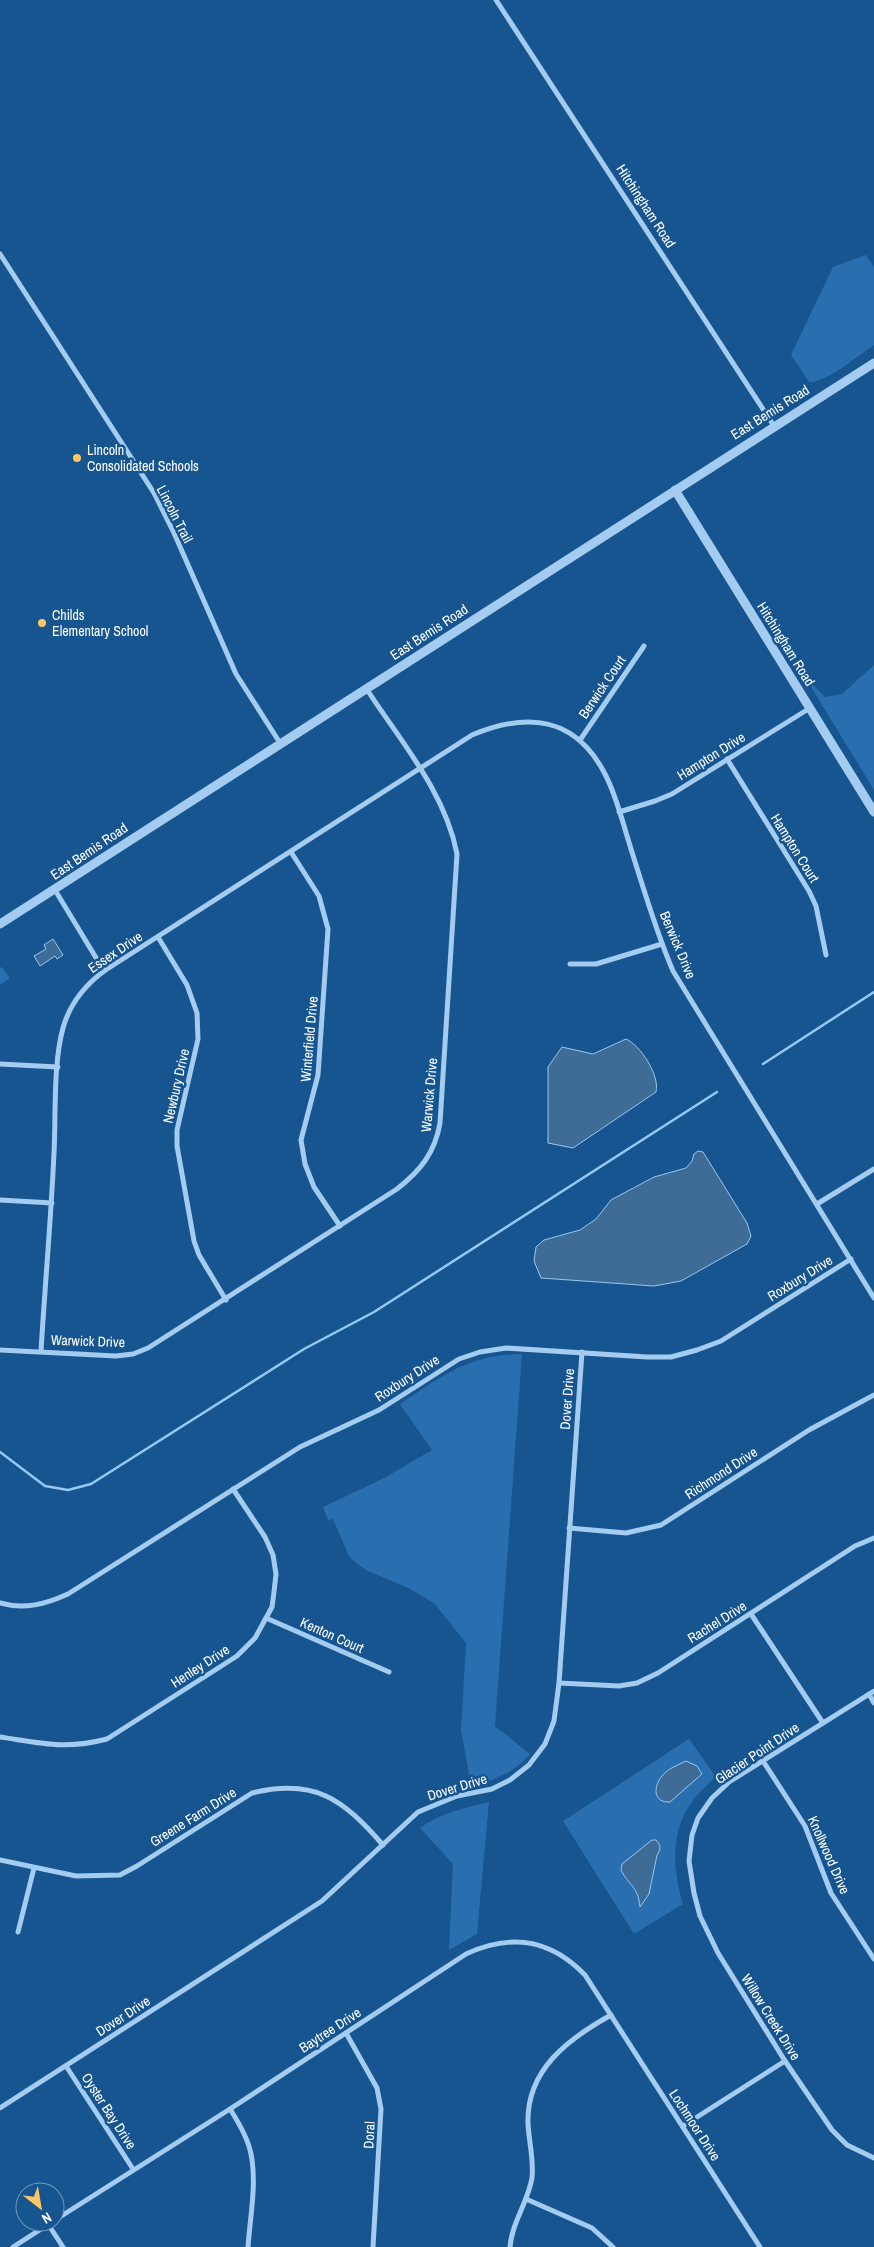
<svg xmlns="http://www.w3.org/2000/svg" width="874" height="2247" viewBox="0 0 874 2247" font-family="'Archivo Narrow',sans-serif">
	<style>
		.green { fill: #296faf }
		.water { fill: #3e6c96; stroke: #96c8f3 }
		.lines { fill: none; stroke-linecap: round; stroke-linejoin: round }
		.stream { stroke: #96c8f3; stroke-width: 2.5 }
		.minor { stroke: #a3ccf0; stroke-width: 5 }
		.tertiary { stroke: #a3ccf0; stroke-width: 9 }
		.poi-dot { fill: #ffc663; stroke: #165590; stroke-width: 2 }
		.labels { text-anchor: middle; stroke-width: 5; stroke-linejoin: round; paint-order: stroke }
		.street-label { font-size: 14px; fill: #fff; stroke: #165590 }
		.poi-label { font-size: 14px; fill: #fff; stroke: #165590; text-anchor: start }
	</style>
	<rect width="100%" height="100%" fill="#165590"/>
	<g class="green">
		<path d="M 866,255 L 874,267 L 874,345 C 859,355 826,383 809,382 L 791,355 L 833,267 Z"/>
		<polygon points="761,605 815,687 825,697 842,694 874,665 874,790"/>
		<polygon points="2,967 10,978 0,985 0,968"/>
		<path d="M 522,1354 L 495,1726 L 530,1754 C 514,1773 495,1780 471,1786 L 461,1730 L 466,1643 L 434,1603 L 408,1588 L 366,1570 L 356,1563 L 349,1556 L 333,1519 L 328,1520 L 323,1507 L 384,1478 L 432,1450 L 400,1404 C 442,1376 469,1354 522,1354 Z"/>
		<path d="M 689,1739 L 716,1777 C 709,1784 700,1791 694,1799 C 670,1829 672,1869 683,1904 L 634,1934 L 563,1821 Z"/>
		<path d="M 489,1802 L 477,1934 L 449,1950 L 453,1864 L 420,1828 C 440,1813 465,1808 489,1802 Z"/>
	</g>
	<g class="water">
		<polygon points="53,939 63,955 57,959 55,956 40,966 34,956 46,949 44,945"/>
		<path d="M 626,1039 C 640,1045 660,1075 656,1092 L 573,1148 L 548,1143 L 548,1067 L 562,1047 L 593,1054 Z"/>
		<polygon points="698,1151 703,1152 747,1223 751,1236 747,1244 681,1281 654,1286 541,1278 534,1261 536,1247 544,1240 580,1230 596,1219 611,1200 654,1177 686,1168 692,1161 694,1154"/>
		<path d="M 686,1761 L 697,1766 L 702,1774 L 670,1802 C 653,1803 653,1787 662,1776 C 667,1769 678,1765 686,1761 Z"/>
		<path d="M 652,1840 L 656,1840 C 661,1845 661,1850 657,1855 L 649,1894 L 640,1907 C 638,1886 629,1886 621,1870 L 622,1864 Z"/>
	</g>
	<g class="lines">
		<g class="stream">
			<polyline points="763,1064 874,992"/>
			<polyline points="0,1452 45,1486 68,1490 91,1484 304,1349 374,1312 717,1092"/>
		</g>
		<g class="minor">
			<polyline points="496,0 774,426"/>
			<polyline points="0,254 154,493 174,533 236,674 280,743"/>
			<polyline points="580,740 644,646"/>
			<polyline points="727,759 809,891 816,906 826,955"/>
			<polyline points="619,812 655,801 672,794 810,708"/>
			<polyline points="291,852 319,896 328,929 318,1075 301,1140 305,1164 314,1187 340,1226"/>
			<polyline points="55,890 104,971"/>
			<polyline points="158,937 187,985 197,1013 198,1039 177,1130 177,1146 194,1241 199,1255 226,1300"/>
			<polyline points="570,964 596,964 662,944"/>
			<polyline points="0,1064 58,1067"/>
			<polyline points="0,1200 52,1203"/>
			<polyline points="817,1204 874,1169"/>
			<path d="M 0,1350 L 116,1356 L 133,1354 L 148,1348 L 397,1189 C 420,1171 435,1153 440,1123 L 457,854 C 445,791 400,741 366,688"/>
			<path d="M 41,1351 C 45,1285 51,1219 54,1153 C 56,1115 53,1064 63,1028 C 70,1003 84,986 104,971 L 472,735 C 527,712 575,716 605,774 C 617,797 623,824 631,849 C 644,890 656,932 673,971 L 874,1298"/>
			<polyline points="569,1528 626,1533 661,1525 809,1430 874,1395"/>
			<path d="M 0,1603 C 24,1610 46,1604 68,1594 L 300,1447 L 379,1410 L 459,1359 L 480,1352 L 506,1348 L 647,1357 L 671,1357 L 697,1350 L 721,1341 L 851,1259"/>
			<polyline points="751,1614 823,1723"/>
			<polyline points="266,1618 389,1672"/>
			<polyline points="559,1683 619,1686 637,1683 658,1673 855,1546 874,1538"/>
			<polyline points="874,1691 729,1782 712,1798 698,1818 692,1835 689,1861 694,1893 700,1916 718,1953 785,2061 832,2130 847,2145 874,2158"/>
			<polyline points="869,1694 874,1703"/>
			<path d="M 0,1737 C 41,1743 65,1750 107,1739 L 237,1656 L 255,1638 L 266,1618 L 272,1607 L 274,1592 L 276,1574 L 273,1555 L 265,1537 L 233,1489"/>
			<polyline points="763,1761 805,1826 831,1893 874,1959"/>
			<path d="M 0,1860 L 76,1876 L 120,1875 L 137,1866 L 252,1793 C 314,1778 342,1798 383,1845"/>
			<polyline points="18,1932 34,1868"/>
			<polyline points="346,2033 377,2088 381,2109 373,2247"/>
			<polyline points="66,2066 133,2169"/>
			<polyline points="0,2108 322,1901 418,1812 457,1796 492,1789 510,1780 529,1765 545,1744 554,1721 559,1683 582,1352"/>
			<path d="M 230,2109 C 239,2123 248,2138 251,2154 C 257,2184 250,2217 248,2247"/>
			<polyline points="683,2126 785,2061"/>
			<polyline points="526,2199 592,2228 613,2247"/>
			<path d="M 55,2220 L 230,2109 L 466,1954 C 511,1933 550,1939 585,1975 L 760,2247"/>
			<polyline points="48,2224 63,2247"/>
			<polyline points="13,2247 52,2222"/>
			<path d="M 510,2247 C 512,2222 528,2202 532,2178 C 534,2160 529,2142 528,2124 C 526,2070 568,2039 611,2015"/>
		</g>
		<g class="tertiary">
			<polyline points="675,490 874,812"/>
			<polyline points="0,924 874,363"/>
		</g>
	</g>
	<g class="poi-dot">
		<circle cx="77" cy="458" r="5"/>
		<circle cx="42" cy="623" r="5"/>
	</g>
	<g class="labels">
		<g class="street-label">
			<text transform="translate(646 206) rotate(57)" y="5">Hitchingham Road</text>
			<text transform="translate(770 412) rotate(-32)" y="5">East Bemis Road</text>
			<text transform="translate(175 514) rotate(63)" y="5">Lincoln Trail</text>
			<text transform="translate(429 632) rotate(-33)" y="5">East Bemis Road</text>
			<text transform="translate(786 644) rotate(58)" y="5">Hitchingham Road</text>
			<text transform="translate(602 687) rotate(-56)" y="5">Berwick Court</text>
			<text transform="translate(711 756) rotate(-32)" y="5">Hampton Drive</text>
			<text transform="translate(795 848) rotate(58)" y="5">Hampton Court</text>
			<text transform="translate(89 851) rotate(-34)" y="5">East Bemis Road</text>
			<text transform="translate(678 945) rotate(67)" y="5">Berwick Drive</text>
			<text transform="translate(115 952) rotate(-34)" y="5">Essex Drive</text>
			<text transform="translate(309 1039) rotate(-85)" y="5">Winterfield Drive</text>
			<text transform="translate(176 1086) rotate(-77)" y="5">Newbury Drive</text>
			<text transform="translate(429 1095) rotate(-85)" y="5">Warwick Drive</text>
			<text transform="translate(800 1278) rotate(-32)" y="5">Roxbury Drive</text>
			<text transform="translate(88 1341) rotate(2)" y="5">Warwick Drive</text>
			<text transform="translate(407 1378) rotate(-33)" y="5">Roxbury Drive</text>
			<text transform="translate(567 1399) rotate(-86)" y="5">Dover Drive</text>
			<text transform="translate(721 1473) rotate(-33)" y="5">Richmond Drive</text>
			<text transform="translate(717 1622) rotate(-32)" y="5">Rachel Drive</text>
			<text transform="translate(332 1635) rotate(24)" y="5">Kenton Court</text>
			<text transform="translate(200 1666) rotate(-33)" y="5">Henley Drive</text>
			<text transform="translate(757 1753) rotate(-34)" y="5">Glacier Point Drive</text>
			<text transform="translate(457 1787) rotate(-17)" y="5">Dover Drive</text>
			<text transform="translate(193 1817) rotate(-32)" y="5">Greene Farm Drive</text>
			<text transform="translate(829 1855) rotate(66)" y="5">Knollwood Drive</text>
			<text transform="translate(123 2016) rotate(-33)" y="5">Dover Drive</text>
			<text transform="translate(771 2017) rotate(58)" y="5">Willow Creek Drive</text>
			<text transform="translate(330 2030) rotate(-33)" y="5">Baytree Drive</text>
			<text transform="translate(109 2111) rotate(57)" y="5">Oyster Bay Drive</text>
			<text transform="translate(695 2125) rotate(57)" y="5">Lochmoor Drive</text>
			<text transform="translate(369 2135) rotate(-87)" y="5">Doral</text>
		</g>
		<g class="poi-label">
			<text x="87" y="455">Lincoln<tspan x="87" dy="16">Consolidated Schools</tspan></text>
			<text x="52" y="620">Childs<tspan x="52" dy="16">Elementary School</tspan></text>
		</g>
	</g>
	<g transform="translate(40 2207) rotate(149)"><circle r="24" fill="#165590" stroke="#7399bc"/>
	<path d="M0-4L9 19L0 12L-9 19Z" fill="#ffc663"/>
	<text y="-8" font-size="14" font-weight="bold" text-anchor="middle" fill="#ffffff">N</text>
	</g>
</svg>
